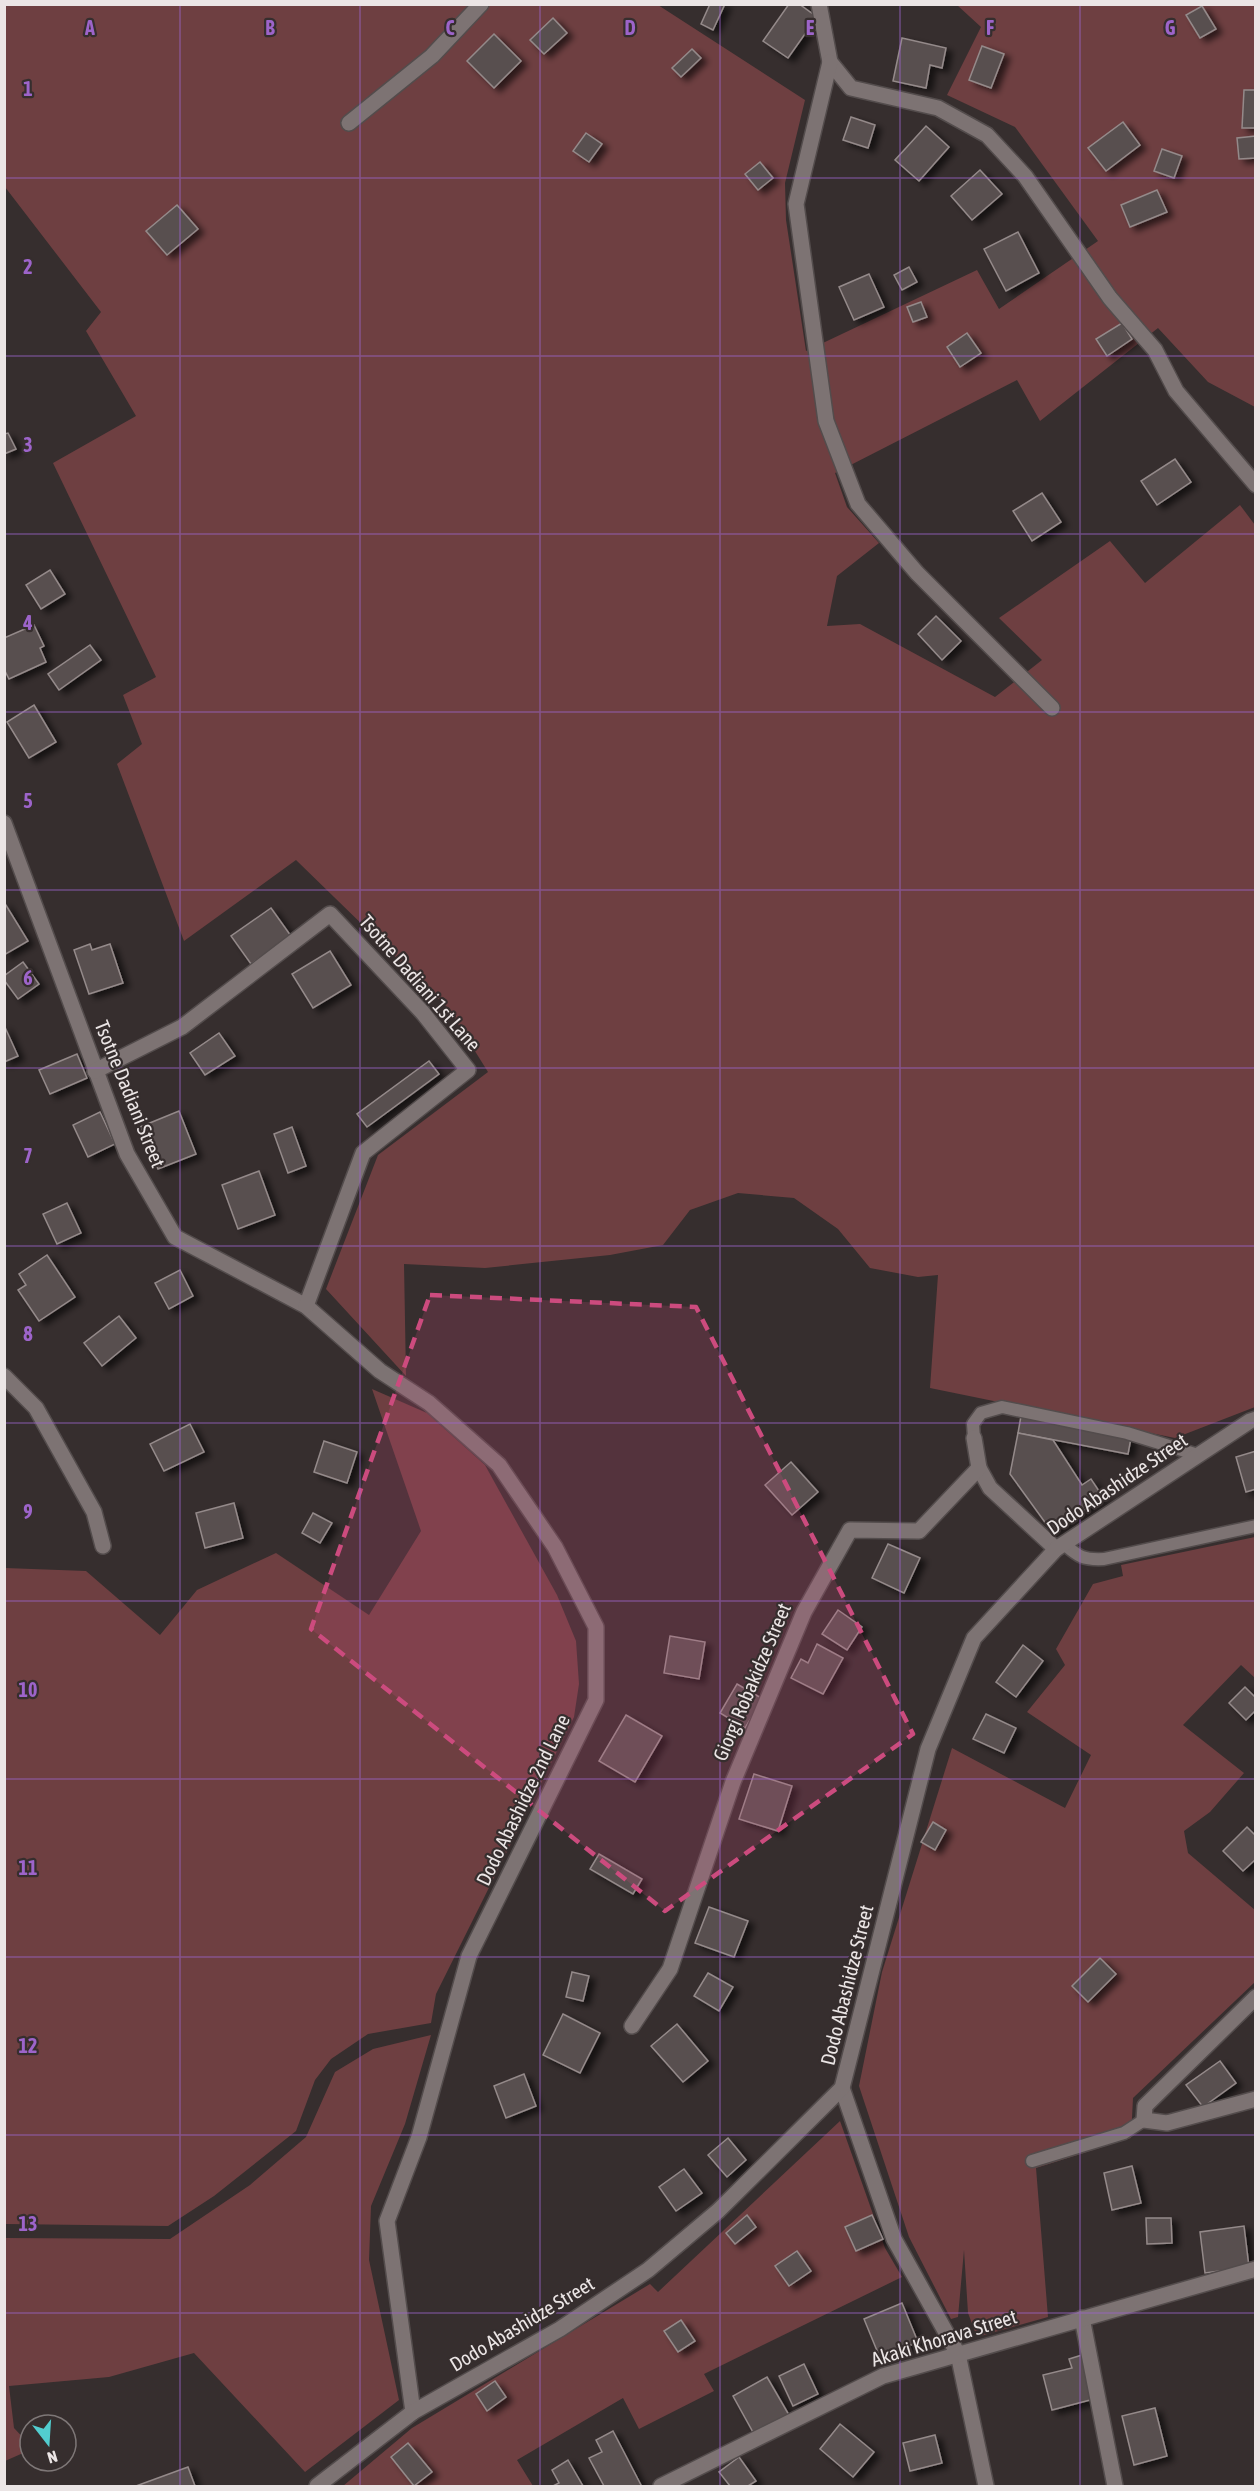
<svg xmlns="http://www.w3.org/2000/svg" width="1260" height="2491" viewBox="0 0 1260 2491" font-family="'Asap Condensed',sans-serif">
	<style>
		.green { fill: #6e3f41 }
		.building { fill: #594f4f; stroke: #948a8a; stroke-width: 1.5; filter: url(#shadow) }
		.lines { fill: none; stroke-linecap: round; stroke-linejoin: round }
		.service-casing { stroke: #534c4c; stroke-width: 15 }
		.minor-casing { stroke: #534c4c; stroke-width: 18 }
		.tertiary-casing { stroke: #534c4c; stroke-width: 18 }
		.service { stroke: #7d7373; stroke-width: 12 }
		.minor { stroke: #7d7373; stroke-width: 15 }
		.tertiary { stroke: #7d7373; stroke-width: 15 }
		.marked { fill: #cc4b7e; fill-opacity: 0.2; stroke: #cc4b7e; stroke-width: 4.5; stroke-dasharray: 12 8; stroke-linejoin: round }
		.grid { fill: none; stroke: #9d64ca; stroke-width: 1.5; stroke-opacity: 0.55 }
		.labels { text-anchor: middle; stroke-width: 4.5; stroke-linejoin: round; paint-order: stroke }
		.street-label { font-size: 20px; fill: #ebe5e5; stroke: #362e2e }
		.grid-label { font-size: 20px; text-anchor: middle; font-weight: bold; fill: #9d64ca; stroke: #362e2e; stroke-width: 4.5; stroke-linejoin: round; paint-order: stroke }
	</style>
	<defs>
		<filter id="shadow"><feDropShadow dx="6" dy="4" stdDeviation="3" flood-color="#0009"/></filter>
	</defs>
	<rect width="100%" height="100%" fill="#362e2e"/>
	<g class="green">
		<polygon points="5,5 658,5 805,100 785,183 786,220 806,351 977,270 999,309 1098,241 1015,127 947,95 981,27 957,5 1255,5 1255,407 1208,382 1158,328 1040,421 1017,380 835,473 847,507 879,543 837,576 827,626 860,624 995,697 1042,660 999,618 1110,541 1145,583 1240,505 1255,525 1255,1407 1175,1438 930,1388 938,1275 918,1277 870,1268 838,1229 794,1198 738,1193 690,1210 663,1245 610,1255 485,1268 404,1264 406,1376 326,1289 378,1155 488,1072 448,1008 296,860 184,941 117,764 142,744 123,695 156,677 53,463 136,416 86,331 101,312 5,187"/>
		<polygon points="372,1389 427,1413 485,1465 557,1595 576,1641 579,1684 574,1717 436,1994 431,2023 368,2034 331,2059 315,2080 296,2131 214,2196 168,2226 5,2224 5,1568 86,1571 160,1635 197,1590 276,1553 369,1615 421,1531"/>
		<polygon points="1255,1537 1255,1678 1241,1665 1183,1725 1244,1773 1210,1812 1184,1831 1188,1853 1255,1910 1255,1982 1133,2098 1131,2138 1036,2168 1048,2317 977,2337 968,2313 964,2250 958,2317 951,2319 909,2237 859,2086 882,1972 952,1748 1065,1808 1091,1755 1027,1712 1065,1665 1056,1649 1093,1584 1123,1576 1121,1565"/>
		<polygon points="431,2035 405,2124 371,2206 369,2260 399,2400 305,2472 194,2353 109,2377 9,2386 14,2428 30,2445 30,2450 5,2461 5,2238 170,2239 250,2185 306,2137 335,2072 373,2049"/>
		<polygon points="840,2121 885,2248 902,2277 704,2374 714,2391 639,2429 623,2398 517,2460 533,2486 343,2486 412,2428 650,2284 658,2292"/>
	</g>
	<g class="building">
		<polygon points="710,4 725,4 713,30 701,24"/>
		<polygon points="789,4 799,4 817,17 788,58 763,41"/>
		<polygon points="1202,6 1216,29 1200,38 1186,15"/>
		<polygon points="553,18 567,33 544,54 530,40"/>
		<polygon points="494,34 521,61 494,88 467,61"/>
		<polygon points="902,38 946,48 942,68 930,65 926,88 893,81"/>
		<polygon points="982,46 1004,54 991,88 969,80"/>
		<polygon points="692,49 701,58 681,77 672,68"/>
		<polygon points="1244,90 1256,90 1256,128 1242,128"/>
		<polygon points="851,117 875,125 868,148 843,140"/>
		<polygon points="1123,122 1140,145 1106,171 1088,148"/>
		<polygon points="926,126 949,147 919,181 895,160"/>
		<polygon points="586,133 602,144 589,162 573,151"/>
		<polygon points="1256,136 1256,158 1239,159 1237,138"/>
		<polygon points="1162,149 1182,156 1174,178 1154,171"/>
		<polygon points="760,162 773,178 758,190 745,174"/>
		<polygon points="980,170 1002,194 972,220 951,196"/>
		<polygon points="1157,190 1167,212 1130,227 1121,205"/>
		<polygon points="177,205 198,229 167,255 146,231"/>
		<polygon points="1018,232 1039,273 1006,291 984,249"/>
		<polygon points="909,267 917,282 902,290 894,275"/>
		<polygon points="869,274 884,307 854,320 839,287"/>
		<polygon points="921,302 927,317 913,322 907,307"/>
		<polygon points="1122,323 1132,339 1107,356 1096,339"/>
		<polygon points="967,333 981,353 960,367 947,347"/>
		<polygon points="8,433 16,449 4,454 4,434"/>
		<polygon points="1175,459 1191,482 1157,505 1141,481"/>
		<polygon points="1042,493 1061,522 1032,541 1013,511"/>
		<polygon points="50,570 65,594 41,609 26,585"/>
		<polygon points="936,616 961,641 942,660 918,634"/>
		<polygon points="34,625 44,646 40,648 46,662 9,679 4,669 4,638"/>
		<polygon points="90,645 101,660 59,690 48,674"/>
		<polygon points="34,705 56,742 29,758 7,722"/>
		<polygon points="4,902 28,941 4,955"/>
		<polygon points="271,908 291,936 251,964 231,936"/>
		<polygon points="90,944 92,950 110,944 123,983 89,994 74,950"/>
		<polygon points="330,951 351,985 313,1008 292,974"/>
		<polygon points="23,962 39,984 18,999 4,980 4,976"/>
		<polygon points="4,1025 18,1056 4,1062"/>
		<polygon points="219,1033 235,1056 205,1075 190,1053"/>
		<polygon points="77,1054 87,1078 50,1094 39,1070"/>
		<polygon points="429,1061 439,1074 367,1127 357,1114"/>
		<polygon points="179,1111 196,1154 158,1169 140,1127"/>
		<polygon points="100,1112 115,1144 88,1157 73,1125"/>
		<polygon points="292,1127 306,1166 288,1173 274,1134"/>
		<polygon points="259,1171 275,1215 238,1229 222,1185"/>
		<polygon points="67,1203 81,1233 57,1244 43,1214"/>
		<polygon points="47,1255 75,1297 39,1321 18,1290 26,1285 19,1274"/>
		<polygon points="180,1270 193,1296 169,1309 155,1283"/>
		<polygon points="119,1316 136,1338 102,1366 84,1343"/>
		<polygon points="1021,1416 1131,1438 1128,1454 1018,1433"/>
		<polygon points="190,1424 204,1452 164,1471 150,1444"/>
		<polygon points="1018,1433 1053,1440 1082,1485 1091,1479 1103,1497 1052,1532 1010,1474"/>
		<polygon points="324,1441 357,1452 347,1483 314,1472"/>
		<polygon points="1256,1451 1256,1489 1246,1492 1236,1457"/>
		<polygon points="791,1462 818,1492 792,1515 765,1485"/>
		<polygon points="234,1503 243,1538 205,1548 196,1513"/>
		<polygon points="313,1513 332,1523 320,1543 302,1533"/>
		<polygon points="888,1544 920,1558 904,1593 872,1578"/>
		<polygon points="838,1610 862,1627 847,1650 822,1634"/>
		<polygon points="670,1636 705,1642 699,1679 664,1673"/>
		<polygon points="817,1644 843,1658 823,1694 791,1678 801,1659 808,1663"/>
		<polygon points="1023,1645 1043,1661 1016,1697 996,1682"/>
		<polygon points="737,1684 763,1699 745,1728 720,1713"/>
		<polygon points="1245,1687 1256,1698 1256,1710 1246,1720 1229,1703"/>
		<polygon points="986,1714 1016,1728 1004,1753 973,1739"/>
		<polygon points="626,1715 662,1736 635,1782 599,1761"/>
		<polygon points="754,1774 792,1786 778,1831 739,1819"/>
		<polygon points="933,1822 946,1830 935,1850 921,1842"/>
		<polygon points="1247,1827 1256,1836 1256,1859 1243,1871 1223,1851"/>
		<polygon points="599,1854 642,1879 633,1894 590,1869"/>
		<polygon points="709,1907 748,1921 734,1957 695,1943"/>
		<polygon points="1100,1958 1116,1974 1088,2002 1072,1986"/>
		<polygon points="572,1972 589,1976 583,2001 566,1997"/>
		<polygon points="708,1973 733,1987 719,2011 694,1996"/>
		<polygon points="563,2014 600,2033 580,2073 543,2055"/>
		<polygon points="677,2024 708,2061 683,2082 651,2046"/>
		<polygon points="1220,2061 1236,2083 1203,2107 1186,2085"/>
		<polygon points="524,2074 536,2106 506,2118 494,2086"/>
		<polygon points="728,2138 746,2160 727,2177 708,2155"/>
		<polygon points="1132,2166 1141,2203 1112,2210 1104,2173"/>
		<polygon points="684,2169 702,2193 676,2211 659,2187"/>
		<polygon points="747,2215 756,2227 735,2244 726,2233"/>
		<polygon points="872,2215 883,2239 856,2251 845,2227"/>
		<polygon points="1146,2218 1171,2218 1172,2243 1147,2244"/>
		<polygon points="1244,2226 1249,2267 1205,2273 1200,2232"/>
		<polygon points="797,2251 811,2271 789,2286 775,2266"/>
		<polygon points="902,2303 918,2342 880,2358 864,2319"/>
		<polygon points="681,2320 695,2341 678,2352 664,2331"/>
		<polygon points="1082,2355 1094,2399 1052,2410 1043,2375 1072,2368 1069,2359"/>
		<polygon points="804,2364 818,2394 793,2406 779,2376"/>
		<polygon points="767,2377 789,2415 754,2434 733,2396"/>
		<polygon points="495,2381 506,2397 487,2411 476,2394"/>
		<polygon points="1155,2408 1167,2456 1134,2465 1122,2416"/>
		<polygon points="840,2424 874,2452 853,2477 820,2449"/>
		<polygon points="613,2431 641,2485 640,2486 604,2486 589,2458 602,2452 596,2440"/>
		<polygon points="935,2435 942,2463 910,2471 903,2443"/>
		<polygon points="408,2443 432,2472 414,2486 391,2457"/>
		<polygon points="739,2457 756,2481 748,2486 730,2486 719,2472"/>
		<polygon points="568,2460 583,2486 553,2486 559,2483 552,2470"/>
		<polygon points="188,2467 195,2486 136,2486"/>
	</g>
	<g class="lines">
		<defs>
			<g id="service">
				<polyline points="974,1438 973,1424 981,1413 1002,1407 1127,1433 1198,1455"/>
				<path d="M 1064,1544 C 1079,1557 1083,1560 1104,1559 L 1256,1526"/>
				<polyline points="1032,2161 1124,2133 1144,2120"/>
			</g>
			<g id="minor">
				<polyline points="819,4 830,62 851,88 938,108 987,135 1025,176 1110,298 1155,350 1176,391 1256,485"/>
				<polyline points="830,62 796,204 826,421 858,504 917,573 1052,708"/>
				<polyline points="349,123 432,56 481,4"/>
				<polyline points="4,823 127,1154 175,1237 306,1306 380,1371 429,1403 499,1465 555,1547 596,1627 596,1700 469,1956 419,2137 387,2221 413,2412"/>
				<polyline points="95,1071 182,1027 330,914 423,1013 468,1070 363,1153 306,1306"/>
				<polyline points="4,1376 36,1408 94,1512 103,1546"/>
				<polyline points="979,1468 990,1488 1056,1549"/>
				<polyline points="1256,1997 1145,2106 1144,2120 1167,2123 1256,2099"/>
				<polyline points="632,2026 670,1969 733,1782 804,1612 850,1530 919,1531 979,1468 974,1438"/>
				<polyline points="842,2088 894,2239 958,2354 986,2486"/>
				<polyline points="1082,2318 1115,2486"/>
				<polyline points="661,2486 883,2376 1256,2269"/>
			</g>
			<polyline id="tertiary" points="317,2486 413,2412 560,2329 648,2270 718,2211 842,2088 928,1749 974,1638 1056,1549 1250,1421 1256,1419"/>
		</defs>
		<use href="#service" class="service-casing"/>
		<use href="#minor" class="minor-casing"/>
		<use href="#tertiary" class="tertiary-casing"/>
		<use href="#service" class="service"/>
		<use href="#minor" class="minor"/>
		<use href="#tertiary" class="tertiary"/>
	</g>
	<path class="marked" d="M 430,1295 L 696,1307 L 913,1734 L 665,1911 L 311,1629 Z"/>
	<path class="grid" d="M 180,4 L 180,2486M 360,4 L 360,2486M 540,4 L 540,2486M 720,4 L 720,2486M 900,4 L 900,2486M 1080,4 L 1080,2486M 4,178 L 1256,178M 4,356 L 1256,356M 4,534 L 1256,534M 4,712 L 1256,712M 4,890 L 1256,890M 4,1068 L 1256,1068M 4,1246 L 1256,1246M 4,1423 L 1256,1423M 4,1601 L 1256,1601M 4,1779 L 1256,1779M 4,1957 L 1256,1957M 4,2135 L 1256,2135M 4,2313 L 1256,2313"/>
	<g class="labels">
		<g class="street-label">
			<text transform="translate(420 983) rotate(49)" y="7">Tsotne Dadiani 1st Lane</text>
			<text transform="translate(130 1094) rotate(68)" y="7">Tsotne Dadiani Street</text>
			<text transform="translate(1117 1484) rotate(-34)" y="7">Dodo Abashidze Street</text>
			<text transform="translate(752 1682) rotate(-67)" y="7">Giorgi Robakidze Street</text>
			<text transform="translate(523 1800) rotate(-64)" y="7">Dodo Abashidze 2nd Lane</text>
			<text transform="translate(847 1985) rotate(-76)" y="7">Dodo Abashidze Street</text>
			<text transform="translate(522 2324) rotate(-31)" y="7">Dodo Abashidze Street</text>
			<text transform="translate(944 2338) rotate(-17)" y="7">Akaki Khorava Street</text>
		</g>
	</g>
	<g class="grid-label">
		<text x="90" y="35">A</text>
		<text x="270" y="35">B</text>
		<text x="450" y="35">C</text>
		<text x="630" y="35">D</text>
		<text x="810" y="35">E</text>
		<text x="990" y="35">F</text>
		<text x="1170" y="35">G</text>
		<text x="28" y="96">1</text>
		<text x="28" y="274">2</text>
		<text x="28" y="452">3</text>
		<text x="28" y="630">4</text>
		<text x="28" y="808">5</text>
		<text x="28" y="985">6</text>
		<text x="28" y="1163">7</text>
		<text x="28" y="1341">8</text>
		<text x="28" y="1519">9</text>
		<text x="28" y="1697">10</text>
		<text x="28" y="1875">11</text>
		<text x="28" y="2053">12</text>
		<text x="28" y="2231">13</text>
	</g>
	<rect width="1260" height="2491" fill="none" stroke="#ebe5e5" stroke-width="12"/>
	<g transform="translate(48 2443) rotate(163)"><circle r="28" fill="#362e2e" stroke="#7e7777" stroke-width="1.5"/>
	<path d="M0-4.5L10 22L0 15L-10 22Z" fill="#52cdcf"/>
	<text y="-9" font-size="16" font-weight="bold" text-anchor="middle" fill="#ebe5e5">N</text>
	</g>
</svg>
